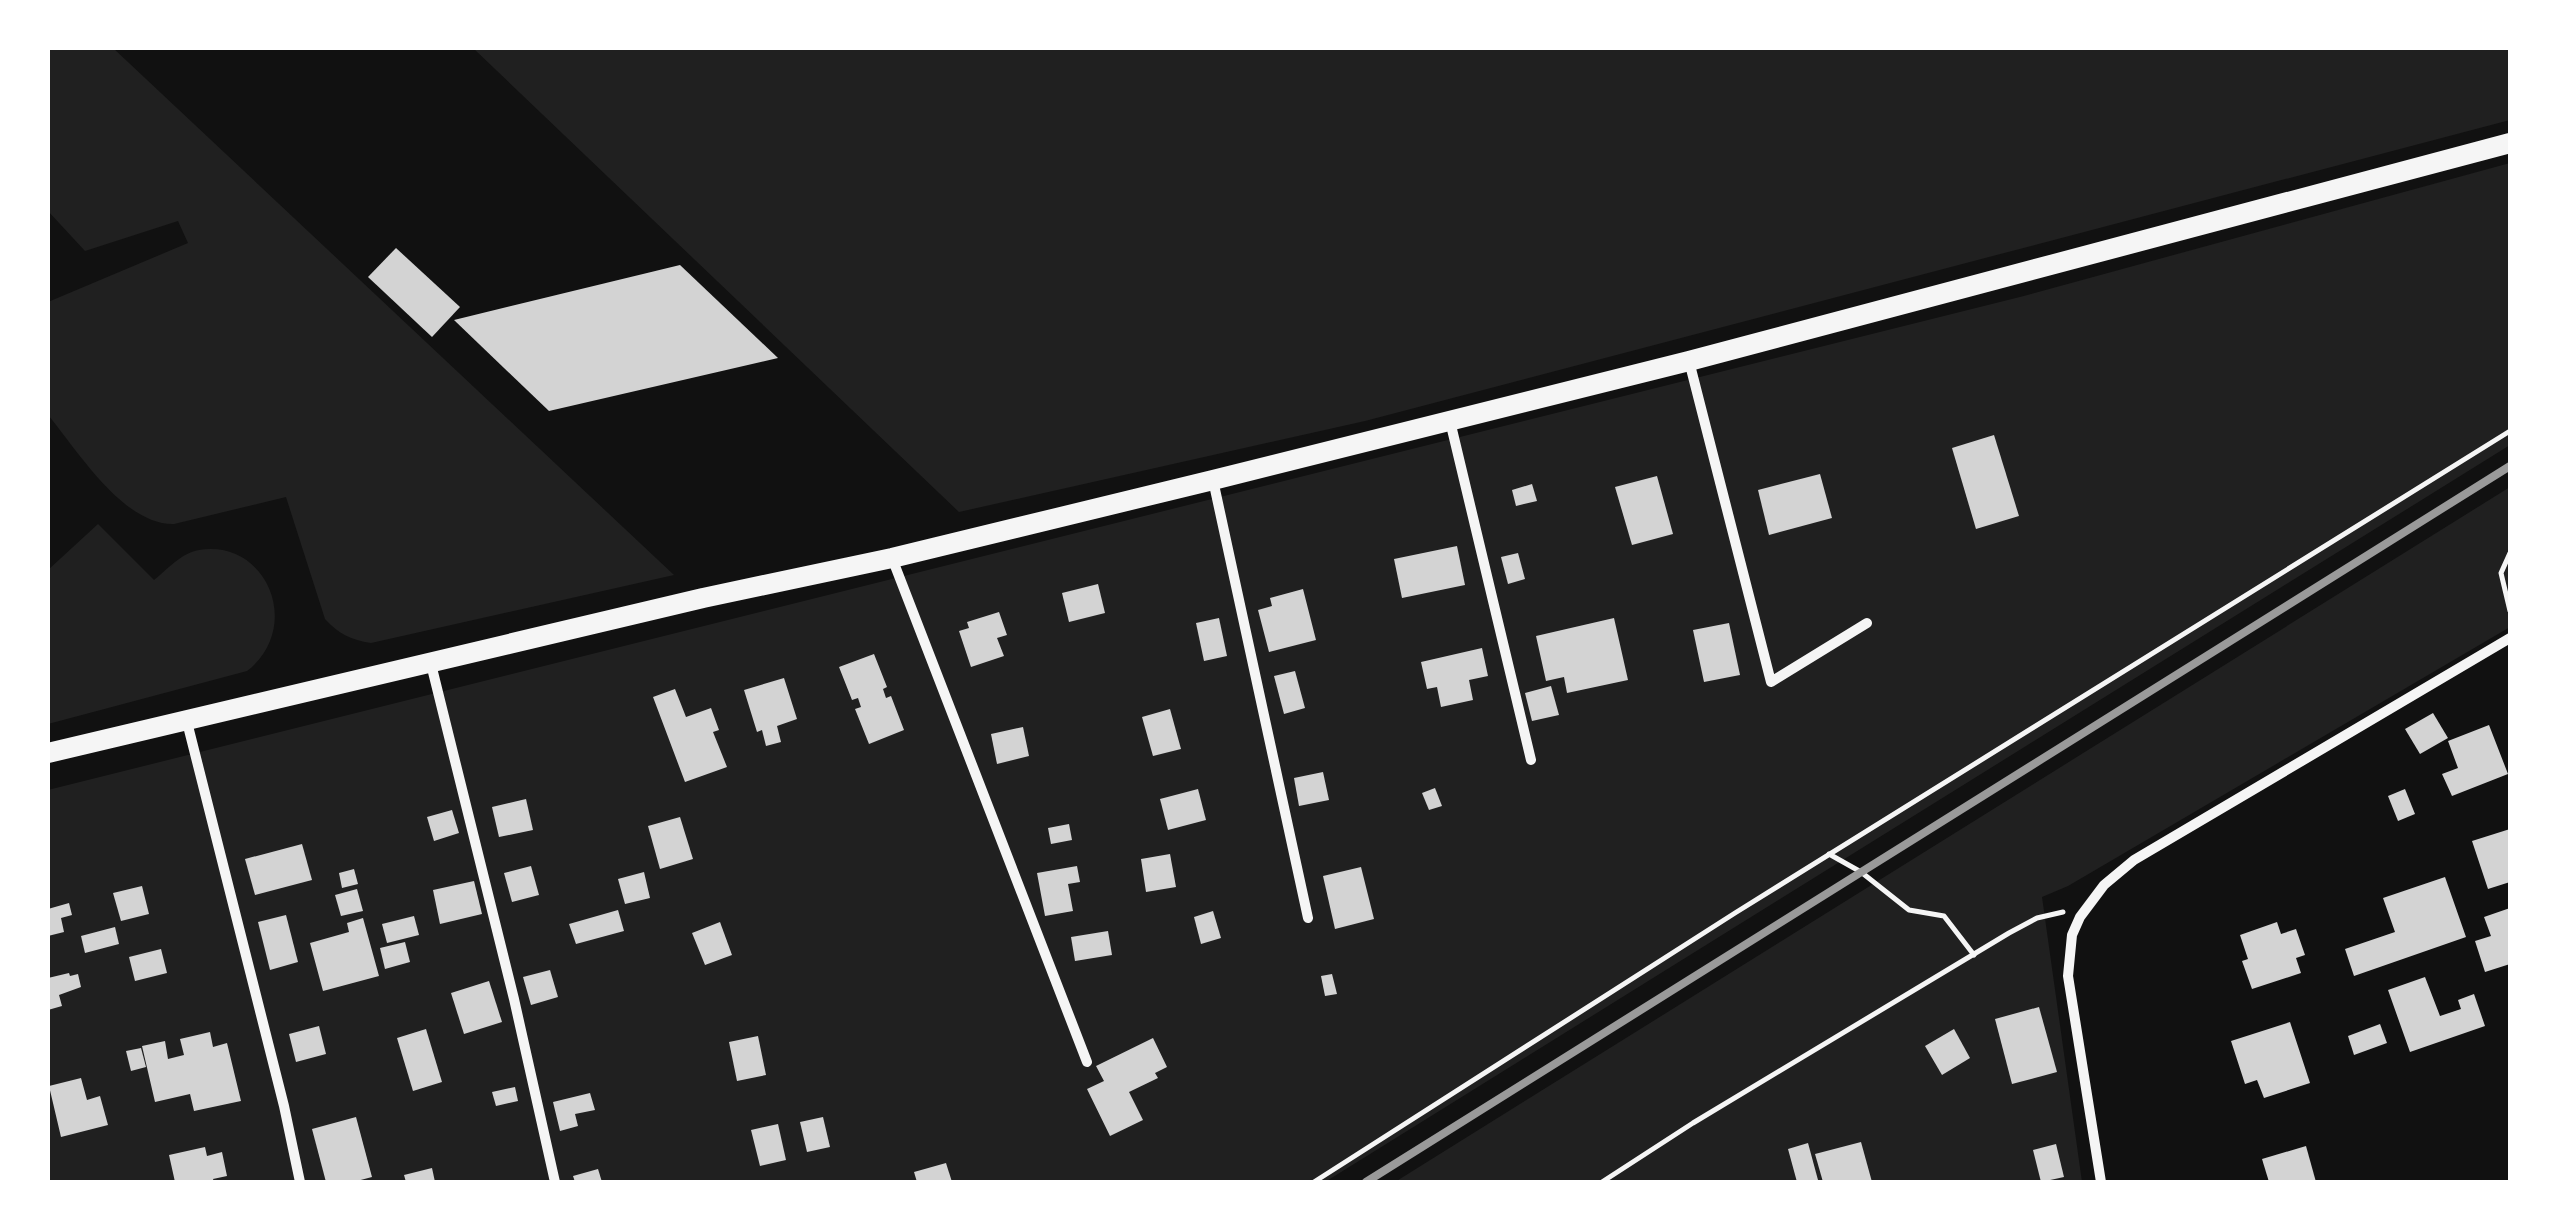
<svg xmlns="http://www.w3.org/2000/svg" width="2558" height="1230" viewBox="0 0 2558 1230" font-family="Lora,serif">
	<style>
		.green { fill: #202020 }
		.building { fill: #d3d3d3 }
		.lines { fill: none; stroke-linecap: round; stroke-linejoin: round }
		.path { stroke: #f5f5f5; stroke-width: 5 }
		.minor { stroke: #f5f5f5; stroke-width: 10 }
		.secondary { stroke: #f5f5f5; stroke-width: 20 }
		.rail { stroke: #9a9a9a; stroke-width: 8 }
	</style>
	<rect width="100%" height="100%" fill="#111"/>
	<g class="green">
		<path d="M 48,48 L 113,48 L 674,575 L 371,643 C 351,640 339,634 325,619 L 286,497 L 174,524 C 123,525 78,451 48,415 L 48,302 L 188,243 L 178,221 L 85,251 L 48,211 Z"/>
		<polygon points="473,48 2510,48 2510,120 1365,421 959,512"/>
		<polygon points="2510,163 2510,445 1325,1182 48,1182 48,790 2020,297"/>
		<polygon points="2510,487 2510,627 2068,886 2042,897 2082,1182 1395,1182"/>
		<path d="M 98,524 L 154,580 C 168,569 181,553 199,550 C 268,539 303,628 247,671 L 48,724 L 48,570 Z"/>
	</g>
	<g class="building">
		<polygon points="396,248 460,307 432,337 368,277"/>
		<polygon points="680,265 778,358 549,411 454,320"/>
		<polygon points="1994,435 2019,516 1976,529 1952,448"/>
		<polygon points="1820,474 1832,518 1769,535 1758,490"/>
		<polygon points="1657,476 1673,534 1632,545 1615,487"/>
		<polygon points="1532,484 1537,501 1516,506 1512,490"/>
		<polygon points="1457,546 1465,585 1402,598 1394,559"/>
		<polygon points="1518,553 1525,579 1508,584 1501,557"/>
		<polygon points="1098,584 1105,613 1069,622 1062,593"/>
		<polygon points="1303,589 1316,640 1269,652 1258,610 1272,606 1270,598"/>
		<polygon points="999,612 1007,635 997,638 1004,656 971,667 959,631 969,628 967,622"/>
		<polygon points="1219,618 1227,656 1204,661 1196,623"/>
		<polygon points="1614,618 1628,680 1567,693 1564,677 1546,681 1536,636"/>
		<polygon points="1729,623 1740,675 1704,682 1693,630"/>
		<polygon points="1482,648 1488,676 1469,680 1473,700 1441,707 1437,687 1427,689 1421,662"/>
		<polygon points="874,654 887,687 883,689 886,698 891,696 904,730 869,744 855,709 861,707 858,698 852,700 839,667"/>
		<polygon points="1295,671 1305,708 1284,714 1274,676"/>
		<polygon points="784,678 797,719 777,726 781,742 766,746 762,730 757,732 744,690"/>
		<polygon points="1551,686 1559,715 1532,721 1525,693"/>
		<polygon points="675,689 686,717 711,708 719,730 713,732 727,767 685,782 653,697"/>
		<polygon points="1170,709 1181,749 1153,756 1142,717"/>
		<polygon points="2433,713 2448,738 2420,754 2405,729"/>
		<polygon points="2489,725 2508,774 2452,796 2442,774 2458,768 2448,741"/>
		<polygon points="1023,727 1029,756 997,764 991,734"/>
		<polygon points="1323,772 1329,800 1299,806 1294,778"/>
		<polygon points="1435,788 1442,806 1429,810 1422,793"/>
		<polygon points="1198,789 1206,820 1168,830 1160,799"/>
		<polygon points="2405,789 2415,814 2398,821 2388,796"/>
		<polygon points="526,799 533,830 499,837 492,807"/>
		<polygon points="452,810 459,833 434,841 427,817"/>
		<polygon points="680,817 693,859 660,869 648,826"/>
		<polygon points="1069,824 1072,840 1051,844 1048,828"/>
		<polygon points="2510,829 2510,882 2488,889 2472,841"/>
		<polygon points="302,844 312,880 255,895 245,859"/>
		<polygon points="1170,854 1176,887 1146,892 1141,859"/>
		<polygon points="531,866 539,895 512,902 504,873"/>
		<polygon points="1077,866 1080,882 1068,884 1073,911 1045,916 1037,873"/>
		<polygon points="1361,867 1374,919 1335,929 1323,876"/>
		<polygon points="354,869 358,884 342,888 339,873"/>
		<polygon points="644,872 650,898 625,904 618,879"/>
		<polygon points="2445,877 2466,937 2354,976 2345,949 2395,932 2383,898"/>
		<polygon points="474,881 482,914 440,924 433,890"/>
		<polygon points="142,886 149,914 121,921 113,893"/>
		<polygon points="357,889 363,911 341,916 335,895"/>
		<polygon points="69,903 72,915 61,918 64,932 48,936 48,909"/>
		<polygon points="2510,908 2510,964 2485,972 2475,941 2491,936 2484,917"/>
		<polygon points="618,910 624,931 576,944 569,924"/>
		<polygon points="1213,911 1221,938 1201,944 1194,917"/>
		<polygon points="286,915 298,962 270,970 258,922"/>
		<polygon points="414,916 419,935 387,943 382,924"/>
		<polygon points="363,918 379,976 323,991 310,943 349,932 347,923"/>
		<polygon points="720,922 732,955 705,965 692,933"/>
		<polygon points="2277,922 2281,934 2296,929 2305,955 2296,958 2301,973 2252,989 2242,961 2248,959 2240,935"/>
		<polygon points="115,927 119,944 85,953 81,936"/>
		<polygon points="1108,931 1112,955 1075,961 1071,937"/>
		<polygon points="405,942 410,962 385,969 380,948"/>
		<polygon points="161,949 167,973 135,981 129,957"/>
		<polygon points="550,970 558,997 531,1005 523,977"/>
		<polygon points="69,973 70,976 78,974 81,987 59,995 62,1006 48,1010 48,978"/>
		<polygon points="1332,974 1337,994 1325,996 1321,976"/>
		<polygon points="2425,977 2440,1016 2461,1009 2458,1000 2474,994 2485,1026 2410,1052 2388,990"/>
		<polygon points="489,981 502,1022 464,1034 451,993"/>
		<polygon points="2039,1007 2057,1072 2012,1084 1995,1019"/>
		<polygon points="2290,1022 2310,1083 2264,1098 2257,1080 2245,1084 2231,1041"/>
		<polygon points="2380,1024 2387,1043 2354,1055 2348,1036"/>
		<polygon points="319,1026 326,1054 296,1062 289,1034"/>
		<polygon points="426,1029 442,1082 413,1091 397,1038"/>
		<polygon points="1954,1029 1970,1058 1942,1075 1925,1046"/>
		<polygon points="210,1032 213,1047 227,1043 241,1101 194,1111 190,1094 155,1102 142,1046 165,1041 168,1059 184,1055 180,1039"/>
		<polygon points="758,1036 766,1075 737,1081 729,1042"/>
		<polygon points="1153,1038 1167,1067 1155,1073 1158,1078 1129,1092 1143,1120 1110,1136 1087,1089 1104,1081 1096,1066"/>
		<polygon points="141,1048 146,1067 131,1071 126,1051"/>
		<polygon points="81,1078 87,1100 100,1096 108,1125 61,1137 49,1086"/>
		<polygon points="515,1087 518,1101 496,1106 492,1092"/>
		<polygon points="590,1093 595,1110 575,1114 578,1126 560,1131 553,1102"/>
		<polygon points="356,1117 372,1177 353,1182 326,1182 312,1129"/>
		<polygon points="823,1117 830,1147 807,1152 800,1122"/>
		<polygon points="778,1124 786,1160 760,1166 751,1130"/>
		<polygon points="1861,1142 1872,1182 1823,1182 1815,1154"/>
		<polygon points="1808,1143 1818,1180 1797,1182 1788,1149"/>
		<polygon points="2056,1144 2064,1177 2041,1182 2033,1150"/>
		<polygon points="2306,1146 2316,1182 2269,1182 2262,1159"/>
		<polygon points="205,1147 207,1156 222,1152 227,1176 213,1179 214,1182 175,1182 169,1155"/>
		<polygon points="946,1163 952,1182 917,1182 914,1172"/>
		<polygon points="432,1168 435,1182 406,1182 404,1175"/>
		<polygon points="598,1169 602,1182 575,1182 573,1176"/>
	</g>
	<g class="lines">
		<g class="path">
			<polyline points="2510,553 2501,573 2510,611"/>
			<polyline points="1829,854 1861,872 1909,910 1944,916 1974,955"/>
			<polyline points="1314,1182 1735,913 2510,431"/>
			<polyline points="1602,1182 1693,1123 2009,933 2037,918 2063,912"/>
		</g>
		<g class="minor">
			<polyline points="1689,361 1771,682 1867,623"/>
			<polyline points="1450,421 1531,760"/>
			<polyline points="1213,480 1308,918"/>
			<polyline points="892,558 1087,1062"/>
			<polyline points="431,664 514,999 555,1182"/>
			<polyline points="187,722 284,1106 300,1182"/>
			<polyline points="2101,1182 2068,976 2072,935 2080,917 2104,885 2134,860 2510,638"/>
		</g>
		<polyline class="secondary" points="48,753 703,598 892,558 1213,480 1689,361 2510,143"/>
		<polyline class="rail" points="1366,1182 2510,466"/>
	</g>
	<rect width="2558" height="1230" fill="none" stroke="#ffffff" stroke-width="100"/>
</svg>
